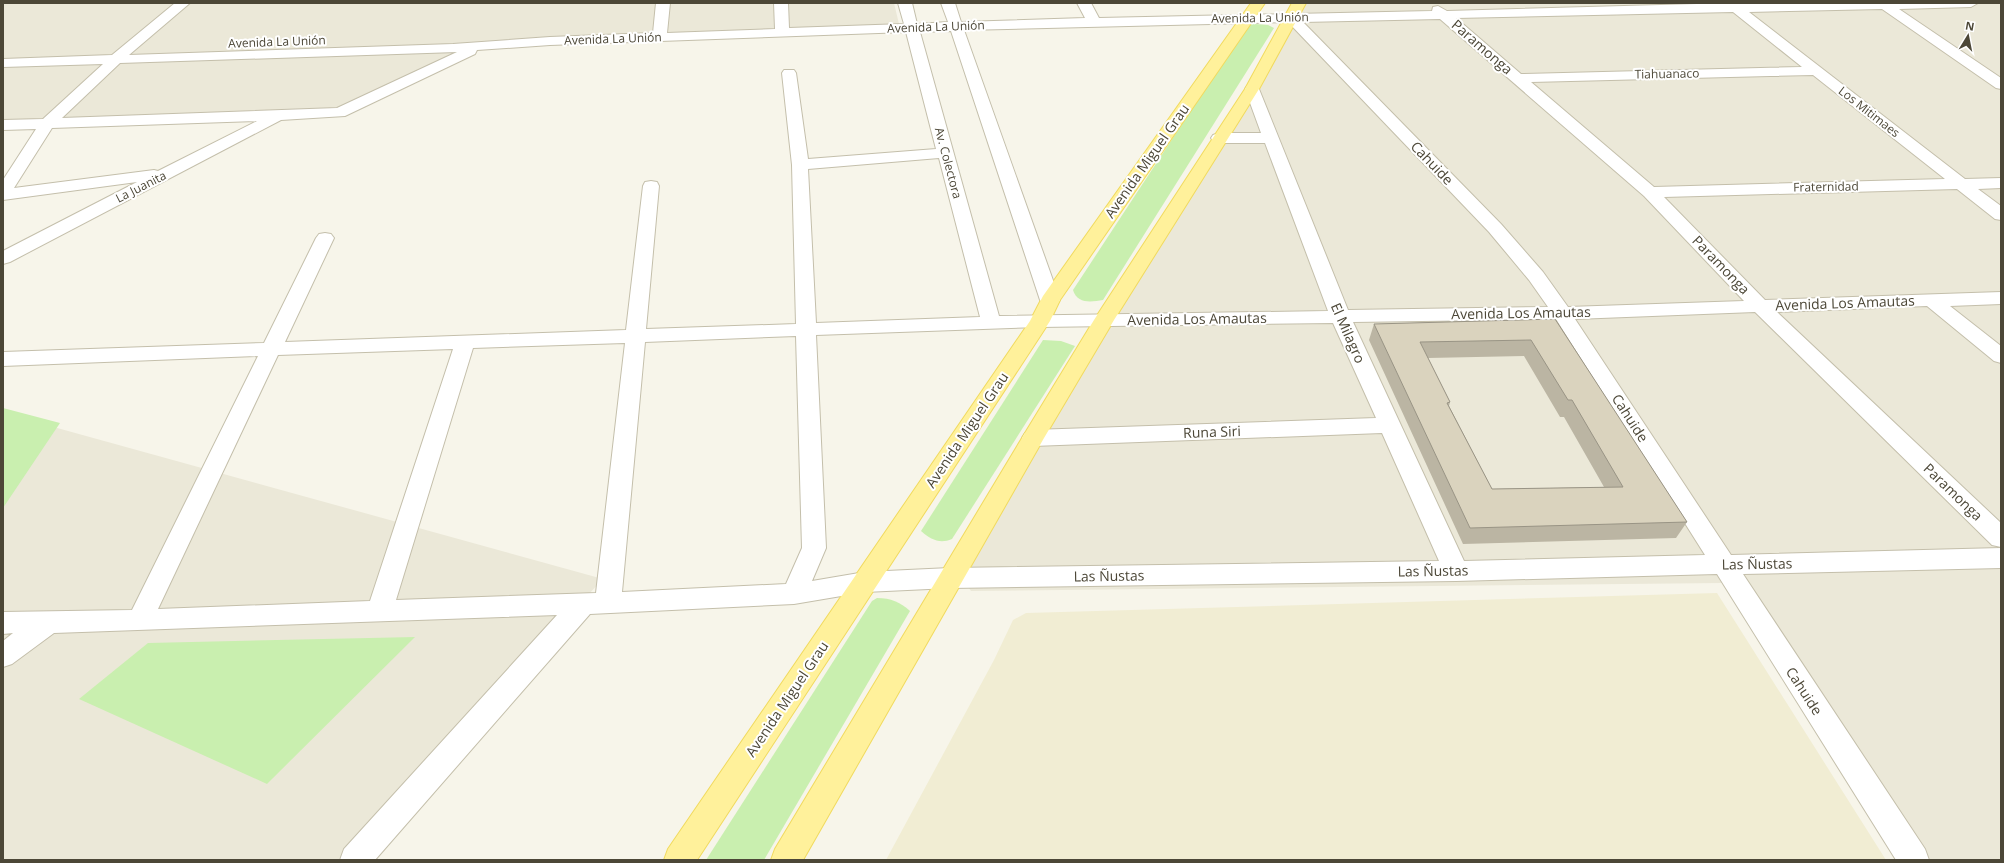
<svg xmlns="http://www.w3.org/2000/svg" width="2004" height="863" viewBox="0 0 2004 863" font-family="'Open Sans',sans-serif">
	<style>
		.residential { fill: #ebe8d8 }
		.education { fill: #f1edd3 }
		.green { fill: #c9efaf }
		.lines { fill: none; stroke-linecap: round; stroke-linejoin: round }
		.minor-casing { stroke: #c4bfab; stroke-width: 2 }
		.major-casing { stroke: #f1da5e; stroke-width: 2 }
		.minor { fill: #fff; fill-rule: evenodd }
		.major { fill: #fff19b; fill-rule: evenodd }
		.wall { fill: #bbb5a3; fill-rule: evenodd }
		.building { fill: #dad3be; stroke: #999485; fill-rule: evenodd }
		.labels { text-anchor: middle; stroke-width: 4; stroke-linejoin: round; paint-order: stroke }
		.far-street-label { font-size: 12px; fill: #4c4737; stroke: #fff }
		.street-label { font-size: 14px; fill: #4c4737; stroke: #fff }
	</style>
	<rect width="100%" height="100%" fill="#f7f5ea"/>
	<g class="residential">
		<polygon points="3,3 894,3 899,24 548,37 443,58 346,107 3,120"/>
		<polygon points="1304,3 2001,3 2001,860 1900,860 1723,583 971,591 951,562"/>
		<polygon points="3,413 603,579 338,860 3,860"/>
	</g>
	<polygon class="education" points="1717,593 1886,860 886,860 994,660 1013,620 1026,613"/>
	<g class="green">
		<path d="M 1255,24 L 1268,25 L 1274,28 L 1103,300 C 1091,302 1077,304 1073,290 L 1247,25 Z"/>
		<path d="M 1043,340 L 1061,341 L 1075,346 L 952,539 C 940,544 931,540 921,531 Z"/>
		<polygon points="3,408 60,423 3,508"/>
		<path d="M 877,598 C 891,598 900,602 910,611 L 764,860 L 706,860 L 872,601 Z"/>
		<polygon points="415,637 267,784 79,699 148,643"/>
	</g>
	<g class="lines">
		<defs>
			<path id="minor" d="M 175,3 L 190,3 L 129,55 L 453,44 L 550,37 L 653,33 L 656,3 L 670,3 L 667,33 L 775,29 L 774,3 L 788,3 L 789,28 L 904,24 L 898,3 L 912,3 L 917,24 L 948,22 L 941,3 L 955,3 L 961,22 L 1085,18 L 1077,3 L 1091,3 L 1099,18 L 1432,11 L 1433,7 L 1438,6 L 1447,11 L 1733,3 L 1978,3 L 1971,7 L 1899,9 L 2001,78 L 2001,89 L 1996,88 L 1882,9 L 1749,12 L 1965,179 L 2001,178 L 2001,188 L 1978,189 L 2001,206 L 2001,220 L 1995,219 L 1957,189 L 1664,197 L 1765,300 L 2001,292 L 2001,304 L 1950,306 L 2001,346 L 2001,363 L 1994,361 L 1927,306 L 1777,312 L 2001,523 L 2001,547 L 1992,545 L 1755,312 L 1575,319 L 1731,555 L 2001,548 L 2001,568 L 1743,574 L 1925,849 L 1929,860 L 1896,860 L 1717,574 L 1456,581 L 950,588 L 865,592 L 794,604 L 590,614 L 375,860 L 340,860 L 344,849 L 557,615 L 54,633 L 12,664 L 3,667 L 3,641 L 13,633 L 3,634 L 3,612 L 132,610 L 258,356 L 3,366 L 3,352 L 264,343 L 316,238 L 319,234 L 325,233 L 331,234 L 334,238 L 285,342 L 626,330 L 643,186 L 645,182 L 651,181 L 657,182 L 659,186 L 646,329 L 796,324 L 792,165 L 782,73 L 784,70 L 794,70 L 796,73 L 808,159 L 936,149 L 906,32 L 550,45 L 477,50 L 475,54 L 345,116 L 281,120 L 10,262 L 3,264 L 3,251 L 137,182 L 3,200 L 3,180 L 36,129 L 3,130 L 3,120 L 43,119 L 103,64 L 3,67 L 3,59 L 112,55 ZM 1733,12 L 1802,67 L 1521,74 L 1456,18 ZM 1440,19 L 1644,196 L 1744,301 L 1568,307 L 1543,272 L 1501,224 L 1303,22 ZM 1288,22 L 1489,232 L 1529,280 L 1548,307 L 1348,310 L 1259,89 L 1257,86 L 1247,86 L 1245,89 L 1261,133 L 1219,133 L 1213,135 L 1211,138 L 1213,141 L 1219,143 L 1265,143 L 1328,311 L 999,316 L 920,32 L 951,31 L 1040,300 L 1043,304 L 1050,306 L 1057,304 L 1060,300 L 964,30 ZM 457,52 L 337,108 L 62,118 L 120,63 ZM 1813,75 L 1945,179 L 1654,187 L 1531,82 ZM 257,121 L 158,171 L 154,170 L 14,188 L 52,128 ZM 939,158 L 980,317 L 816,323 L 808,169 ZM 1556,319 L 1705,555 L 1464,561 L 1353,322 ZM 1333,323 L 1376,418 L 1033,430 L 1025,433 L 1022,438 L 1025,443 L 1033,446 L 1382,433 L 1439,561 L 950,568 L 865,572 L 812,581 L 826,548 L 816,335 L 1040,327 ZM 796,336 L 802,548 L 786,584 L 622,592 L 645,342 ZM 625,343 L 596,593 L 396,600 L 473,348 ZM 453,349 L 370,601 L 158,609 L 278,355 Z"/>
			<g id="major">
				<polygon points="1251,3 1265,3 1060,300 1050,321 697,860 664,860 668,849 1030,321 1043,296"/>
				<polygon points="1292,3 1306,3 1259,89 1114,320 1044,438 803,860 771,860 775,849 1025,433 1094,320 1245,89"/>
			</g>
		</defs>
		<use href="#minor" class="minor-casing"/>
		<use href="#major" class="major-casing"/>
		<use href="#minor" class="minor"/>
		<use href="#major" class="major"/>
	</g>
	<path class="wall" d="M 1555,319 L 1687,522 L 1676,538 L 1463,544 L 1369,340 L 1374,324 ZM 1524,356 L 1560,417 L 1564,417 L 1604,487 L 1492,489 L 1449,406 L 1450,402 L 1428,358 Z"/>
	<path class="building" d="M 1555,319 L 1687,522 L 1470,528 L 1374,324 ZM 1531,340 L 1568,400 L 1572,400 L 1623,487 L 1492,489 L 1447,403 L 1450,402 L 1420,342 Z"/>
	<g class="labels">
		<g class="far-street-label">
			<text transform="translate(1260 18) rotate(-1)" y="4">Avenida La Unión</text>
			<text transform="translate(936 27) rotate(-2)" y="4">Avenida La Unión</text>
			<text transform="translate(613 39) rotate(-2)" y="4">Avenida La Unión</text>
			<text transform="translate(277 42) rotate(-2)" y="4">Avenida La Unión</text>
			<text transform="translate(1667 74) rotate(-1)" y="4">Tiahuanaco</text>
			<text transform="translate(1869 112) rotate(38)" y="4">Los Mitimaes</text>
			<text transform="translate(948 163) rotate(75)" y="4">Av. Colectora</text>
			<text transform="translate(141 187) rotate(-27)" y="4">La Juanita</text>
			<text transform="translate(1826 187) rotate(-1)" y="4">Fraternidad</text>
		</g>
		<g class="street-label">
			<text transform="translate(1482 47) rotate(41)" y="5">Paramonga</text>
			<text transform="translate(1147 161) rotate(-55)" y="5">Avenida Miguel Grau</text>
			<text transform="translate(1432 163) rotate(46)" y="5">Cahuide</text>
			<text transform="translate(1721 265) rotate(46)" y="5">Paramonga</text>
			<text transform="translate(1845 303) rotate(-2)" y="5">Avenida Los Amautas</text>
			<text transform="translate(1521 313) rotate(-1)" y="5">Avenida Los Amautas</text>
			<text transform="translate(1197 319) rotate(-1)" y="5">Avenida Los Amautas</text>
			<text transform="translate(1348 333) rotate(66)" y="5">El Milagro</text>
			<text transform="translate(1630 418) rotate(57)" y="5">Cahuide</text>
			<text transform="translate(967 430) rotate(-56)" y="5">Avenida Miguel Grau</text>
			<text transform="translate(1212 432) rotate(-2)" y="5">Runa Siri</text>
			<text transform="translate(1953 492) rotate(44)" y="5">Paramonga</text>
			<text transform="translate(1757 564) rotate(-1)" y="5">Las Ñustas</text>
			<text transform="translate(1433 571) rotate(-1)" y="5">Las Ñustas</text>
			<text transform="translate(1109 576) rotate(-1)" y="5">Las Ñustas</text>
			<text transform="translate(1804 691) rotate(57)" y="5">Cahuide</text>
			<text transform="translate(787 699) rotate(-56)" y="5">Avenida Miguel Grau</text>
		</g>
	</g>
	<rect width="2004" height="863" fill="none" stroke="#4c4737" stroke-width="8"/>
	<g transform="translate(1968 36) rotate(10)" stroke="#ffffff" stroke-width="3" paint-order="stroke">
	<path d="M0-3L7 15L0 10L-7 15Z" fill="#4c4737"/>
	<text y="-6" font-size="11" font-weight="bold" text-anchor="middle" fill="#4c4737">N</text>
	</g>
</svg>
